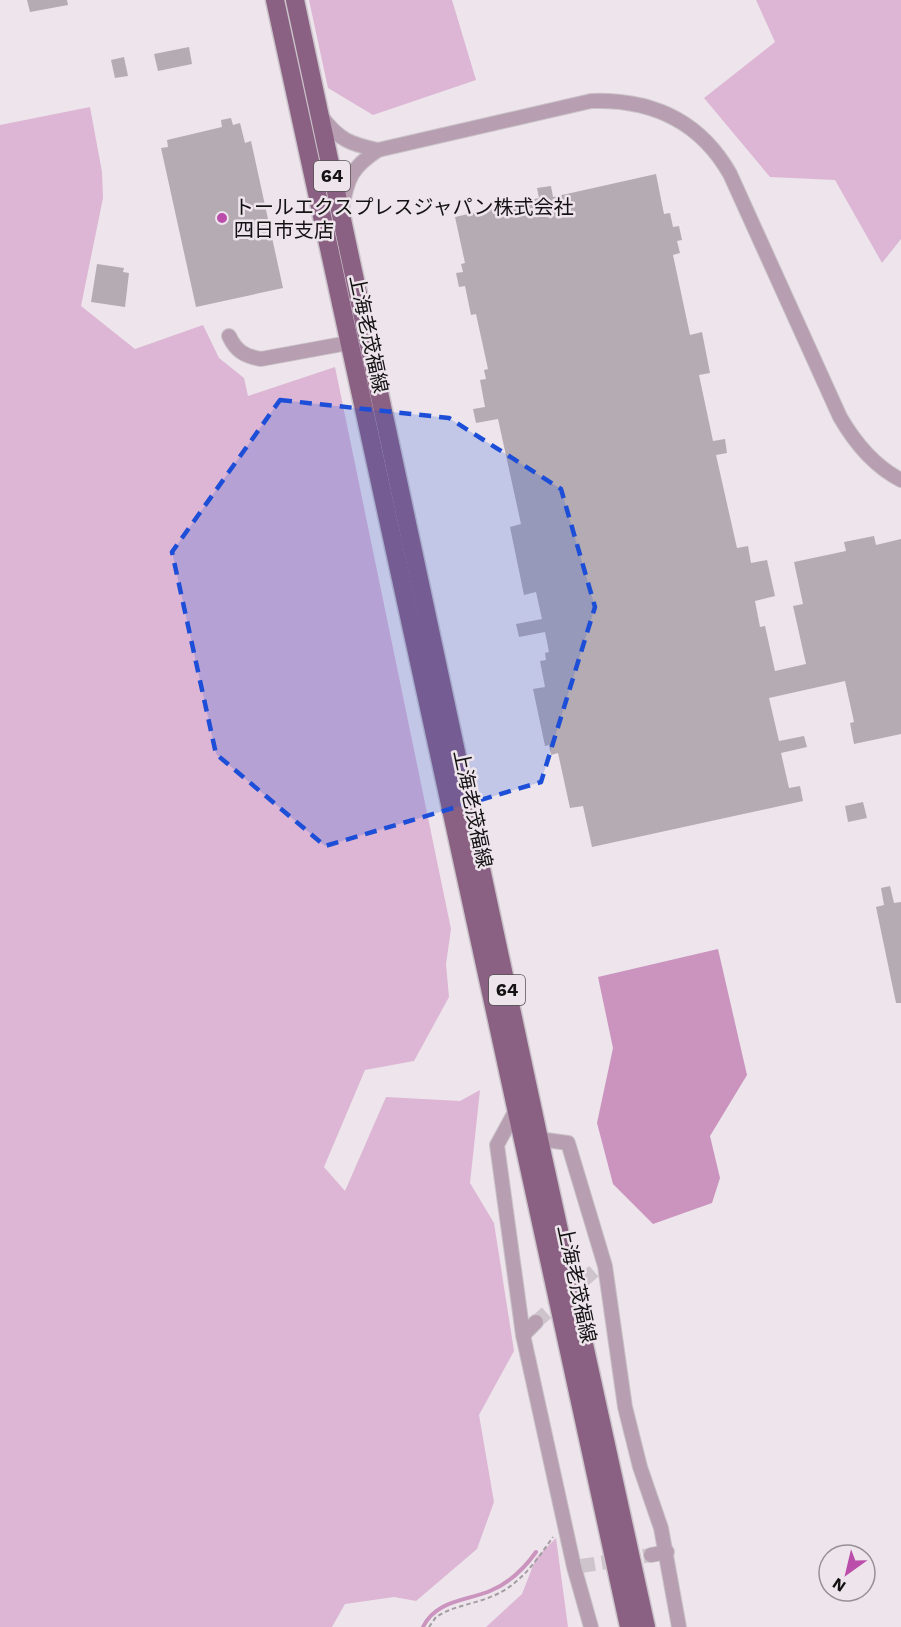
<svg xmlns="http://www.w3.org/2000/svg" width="901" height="1627" viewBox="0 0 901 1627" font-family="'Work Sans','Noto Sans JP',sans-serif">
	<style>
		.green { fill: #dcb6d4 }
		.water { fill: #ca94bf }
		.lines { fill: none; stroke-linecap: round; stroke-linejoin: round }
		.stream { stroke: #ca94bf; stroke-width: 4 }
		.building { fill: #b4acb2 }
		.minor-tunnel { stroke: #cdc5cb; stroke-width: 14; stroke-dasharray: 14 7; stroke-linecap: butt }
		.minor-casing { stroke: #cac3c9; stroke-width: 16 }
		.major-casing { stroke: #cac3c9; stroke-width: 21 }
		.path { stroke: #a39ca1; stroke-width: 2; stroke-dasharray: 4.5 3; stroke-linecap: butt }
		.minor { stroke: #b79fb1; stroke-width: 14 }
		.major { stroke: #8b6183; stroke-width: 18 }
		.marked { fill: #1d4ed8; fill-opacity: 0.2; stroke: #1d4ed8; stroke-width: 4.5; stroke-dasharray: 12 8; stroke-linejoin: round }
		.poi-dot { fill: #bb4dab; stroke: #ede5eb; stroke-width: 2 }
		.labels { text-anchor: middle; stroke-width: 5; stroke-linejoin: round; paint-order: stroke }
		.shield { fill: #ede5eb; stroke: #565154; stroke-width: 1.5 }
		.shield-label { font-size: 18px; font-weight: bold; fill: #151214 }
		.poi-label { font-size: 20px; fill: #151214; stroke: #ede5eb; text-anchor: start }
		.street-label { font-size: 20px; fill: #151214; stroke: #ede5eb }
	</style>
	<rect width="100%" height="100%" fill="#ede5eb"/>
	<g class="green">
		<polygon points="309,0 452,0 476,80 373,115 328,88"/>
		<polygon points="756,0 901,0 901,239 882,263 835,180 770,177 704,98 775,42"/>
		<polygon points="90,107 102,172 103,198 81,306 135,349 203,325 219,358 244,378 248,396 335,367 451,929 446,964 449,997 414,1061 365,1070 324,1167 345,1191 386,1097 460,1101 480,1090 470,1183 494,1223 514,1351 479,1415 494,1502 477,1549 416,1601 394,1597 345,1604 332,1627 0,1627 0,125"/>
		<polygon points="556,1538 568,1627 486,1627 522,1594 536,1558"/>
	</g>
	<polygon class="water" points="718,949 747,1075 710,1136 720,1178 712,1203 653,1224 613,1184 597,1123 613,1048 598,977"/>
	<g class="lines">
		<path class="stream" d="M 423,1627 C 436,1600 466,1601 490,1591 C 509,1583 524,1569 536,1552"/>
	</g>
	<g class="building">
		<polygon points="27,0 67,0 68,5 30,12"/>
		<polygon points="189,47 192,64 158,71 154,54"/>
		<polygon points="124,57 128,76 115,78 111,60"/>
		<polygon points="231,118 233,125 240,123 245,143 251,141 283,288 196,307 161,148 168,147 167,140 222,127 221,120"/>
		<polygon points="656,174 664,214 670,213 673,227 679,226 682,240 677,241 680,253 673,255 690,335 702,332 710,373 699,375 713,441 725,439 727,453 716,455 737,548 748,546 751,563 767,560 775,596 755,601 760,627 765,626 775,671 806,664 793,606 803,604 794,562 846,551 844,542 874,536 876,545 901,539 901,734 854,744 850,723 854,722 845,681 769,698 779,741 804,736 807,747 781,753 789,788 800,786 803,801 592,847 583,806 570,808 558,753 551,755 549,745 545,746 533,689 545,687 540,661 546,660 545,653 549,652 545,632 519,637 516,624 542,619 536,592 524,595 510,527 521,524 498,419 476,423 473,409 485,407 480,380 486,379 484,370 488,369 476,314 471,315 465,286 459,287 456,273 463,272 461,264 465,263 455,217 539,198 537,188 551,186 553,197"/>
		<polygon points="97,264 124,268 123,272 129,273 125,307 91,302"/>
		<polygon points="863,802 867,818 848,822 845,806"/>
		<polygon points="890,886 894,903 901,902 901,1003 896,1003 876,907 884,905 881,888"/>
	</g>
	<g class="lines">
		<g class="minor-tunnel">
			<polyline points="536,1322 594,1271"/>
			<polyline points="581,1566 651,1555"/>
		</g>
		<defs>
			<g id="minor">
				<path d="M 321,116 C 339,140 350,144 378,150"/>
				<path d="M 342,209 C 347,178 352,167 378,150 L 591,101 C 652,99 700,121 730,174 L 840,417 C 855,443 874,466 901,480"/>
				<path d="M 229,336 C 236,351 244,356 261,359 L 348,343"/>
				<polyline points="516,1110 497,1145 523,1335 574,1567 591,1627"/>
				<polyline points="539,1139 568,1143 605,1266 625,1407 640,1467 661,1528 679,1627"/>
				<polyline points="523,1335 536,1322"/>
				<polyline points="651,1555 667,1552"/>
			</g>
			<g id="major">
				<polyline points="275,0 629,1627"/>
				<polyline points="295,0 539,1139 646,1627"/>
			</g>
		</defs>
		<use href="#minor" class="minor-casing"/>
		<use href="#major" class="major-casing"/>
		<path class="path" d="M 429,1627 L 436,1617 L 443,1613 C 459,1605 477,1603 493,1596 C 521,1584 536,1561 553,1537"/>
		<use href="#minor" class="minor"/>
		<use href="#major" class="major"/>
	</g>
	<path class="marked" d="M 280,400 L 449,418 L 561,489 L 595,607 L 541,782 L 325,846 L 216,754 L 172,552 Z"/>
	<circle class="poi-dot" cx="222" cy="218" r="6"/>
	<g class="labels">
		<g class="shield">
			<rect x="314" y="161" width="36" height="30" rx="4.5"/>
			<rect x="489" y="975" width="36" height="30" rx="4.5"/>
		</g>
		<g class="shield-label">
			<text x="332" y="182">64</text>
			<text x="507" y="996">64</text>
		</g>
		<g class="poi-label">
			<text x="234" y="214">トールエクスプレスジャパン株式会社<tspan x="234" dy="23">四日市支店</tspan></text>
		</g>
		<g class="street-label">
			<text transform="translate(369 334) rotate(78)" y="7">上海老茂福線</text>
			<text transform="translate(473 809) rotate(78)" y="7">上海老茂福線</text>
			<text transform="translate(577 1284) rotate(78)" y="7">上海老茂福線</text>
		</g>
	</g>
	<g transform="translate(847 1573) rotate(214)"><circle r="28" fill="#ede5eb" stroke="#979195" stroke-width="1.5"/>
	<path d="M0-4.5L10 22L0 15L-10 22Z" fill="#bb4dab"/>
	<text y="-9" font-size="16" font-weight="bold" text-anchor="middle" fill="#151214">N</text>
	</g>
</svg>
